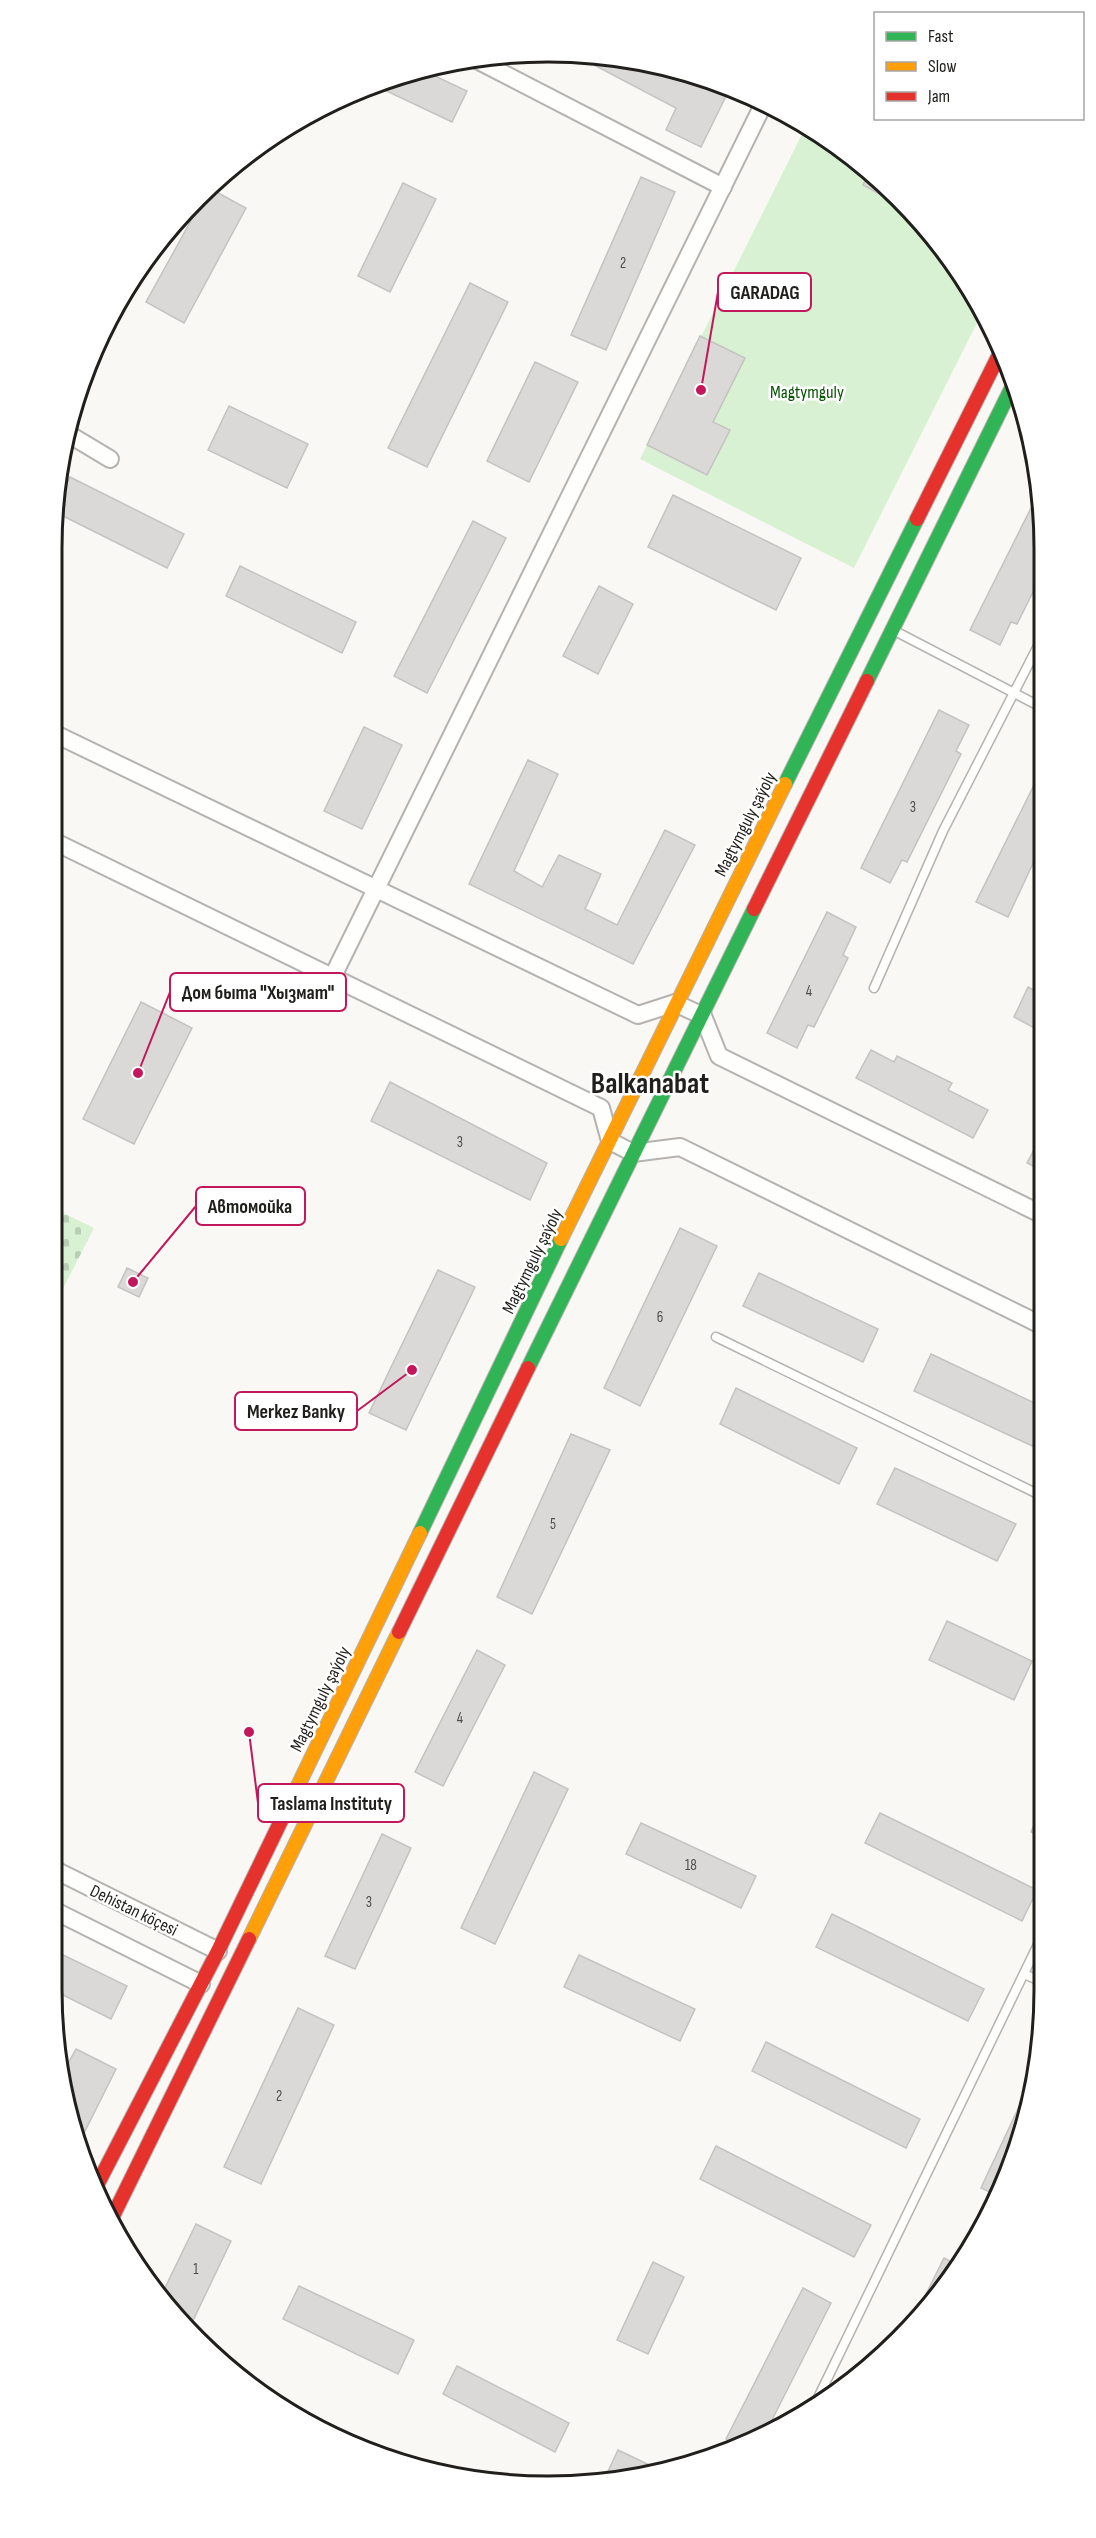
<svg xmlns="http://www.w3.org/2000/svg" width="1096" height="2538" viewBox="0 0 1096 2538" font-family="'Sofia Sans Condensed',sans-serif">
	<style>
		.green { fill: #d8f1d2 }
		.cemetery { fill: url(#cemetery-stones) }
		.building { fill: #dad9d8; stroke: #c4c3c2; stroke-width: 1.5 }
		.lines { fill: none; stroke-linecap: round; stroke-linejoin: round }
		.lane-casing { stroke: #b5b3b0; stroke-width: 11 }
		.street-casing { stroke: #b5b3b0; stroke-width: 20 }
		.fast-casing { stroke: #b5b3b0; stroke-width: 16 }
		.slow-casing { stroke: #b5b3b0; stroke-width: 16 }
		.jam-casing { stroke: #b5b3b0; stroke-width: 16 }
		.lane { stroke: #fefefd; stroke-width: 8 }
		.street { stroke: #fefefd; stroke-width: 16 }
		.fast { stroke: #30b455; stroke-width: 14 }
		.slow { stroke: #ff9f0a; stroke-width: 14 }
		.jam { stroke: #e5322d; stroke-width: 14 }
		.labels { text-anchor: middle; stroke-width: 5; stroke-linejoin: round; paint-order: stroke }
		.number-label { font-size: 15px; fill: #4e4e4b }
		.park-label { font-size: 18px; fill: #085400; stroke: #fff }
		.street-label { font-size: 18px; fill: #201f1c; stroke: #fff }
		.town-label { font-size: 30px; font-weight: bold; fill: #201f1c; stroke: #fff }
		.rim { fill: none; stroke: #201f1c; stroke-width: 3 }
		.leader { fill: none; stroke: #c2185b; stroke-width: 2 }
		.callout-dot { fill: #c2185b; stroke: #fff; stroke-width: 2 }
		.callout { fill: #fff; stroke: #c2185b; stroke-width: 2 }
		.callout-label { font-size: 20px; text-anchor: middle; font-weight: bold; fill: #201f1c }
	</style>
	<defs>
		<pattern id="cemetery-stones" width="16" height="16" patternUnits="userSpaceOnUse" patternTransform="scale(1.5)"><rect width="16" height="16" fill="#d8f1d2"/><path d="M2 7V4a2 2 0 0 1 4 0v3zM10 15v-3a2 2 0 0 1 4 0v3z" fill="#b9ceb4"/></pattern>
	</defs>
	<rect width="100%" height="100%" fill="#faf8f4"/>
	<polygon class="green" points="806,126 824,135 942,245 982,313 854,568 640,459"/>
	<polygon class="cemetery" points="51,1207 94,1228 51,1312"/>
	<g class="building">
		<polygon points="597,55 613,55 708,77 730,88 701,147 666,130 676,108 592,64"/>
		<polygon points="418,68 467,91 452,122 374,85"/>
		<polygon points="868,175 898,204 863,185"/>
		<polygon points="641,177 675,192 606,350 571,335"/>
		<polygon points="403,183 436,199 390,292 358,276"/>
		<polygon points="209,188 246,208 184,323 146,302"/>
		<polygon points="470,283 508,302 427,467 388,448"/>
		<polygon points="700,336 745,358 713,422 730,430 707,475 647,445"/>
		<polygon points="535,362 578,382 529,482 487,461"/>
		<polygon points="229,406 308,444 287,488 208,450"/>
		<polygon points="70,477 184,534 167,568 57,513 59,501"/>
		<polygon points="1041,488 1041,576 1017,624 1011,622 1000,645 970,630"/>
		<polygon points="673,495 801,558 776,610 648,547"/>
		<polygon points="473,521 506,538 427,693 394,676"/>
		<polygon points="240,566 356,622 342,653 226,596"/>
		<polygon points="599,586 633,604 598,674 563,656"/>
		<polygon points="939,710 969,725 956,751 961,754 907,862 902,860 890,883 861,868"/>
		<polygon points="364,727 402,745 362,829 324,811"/>
		<polygon points="528,760 558,774 514,871 542,887 559,855 601,874 585,909 617,925 665,830 695,845 633,964 469,884"/>
		<polygon points="1035,783 1042,787 1042,844 1008,917 976,902"/>
		<polygon points="827,912 856,927 843,955 848,958 814,1027 808,1025 797,1048 767,1033"/>
		<polygon points="1028,987 1042,995 1042,1032 1014,1017"/>
		<polygon points="141,1002 192,1028 134,1144 83,1119"/>
		<polygon points="871,1050 894,1062 897,1056 952,1083 948,1090 988,1110 973,1138 856,1078"/>
		<polygon points="390,1082 547,1163 530,1200 371,1121"/>
		<polygon points="1042,1135 1043,1136 1043,1171 1027,1163"/>
		<polygon points="680,1228 717,1246 640,1406 604,1388"/>
		<polygon points="127,1268 148,1278 139,1297 118,1287"/>
		<polygon points="438,1270 475,1287 406,1430 369,1413"/>
		<polygon points="759,1273 878,1329 863,1362 743,1306"/>
		<polygon points="931,1354 1043,1407 1043,1451 914,1391"/>
		<polygon points="736,1388 857,1448 839,1484 720,1424"/>
		<polygon points="571,1434 610,1450 532,1614 497,1597"/>
		<polygon points="895,1468 1016,1524 997,1561 877,1504"/>
		<polygon points="947,1621 1032,1661 1014,1700 929,1660"/>
		<polygon points="477,1650 505,1665 443,1786 415,1772"/>
		<polygon points="534,1772 568,1789 495,1944 461,1928"/>
		<polygon points="1044,1802 1045,1839 1031,1832"/>
		<polygon points="880,1813 1037,1890 1022,1921 865,1843"/>
		<polygon points="641,1823 756,1876 741,1908 626,1854"/>
		<polygon points="382,1834 411,1848 355,1969 325,1956"/>
		<polygon points="832,1914 984,1989 968,2021 816,1947"/>
		<polygon points="51,1949 127,1986 111,2019 51,1989"/>
		<polygon points="579,1955 695,2009 680,2041 564,1987"/>
		<polygon points="298,2008 334,2025 261,2184 224,2167"/>
		<polygon points="766,2042 920,2119 906,2148 752,2071"/>
		<polygon points="76,2049 116,2069 77,2147 64,2071"/>
		<polygon points="1030,2083 1019,2150 998,2196 981,2188"/>
		<polygon points="716,2146 871,2225 854,2257 700,2179"/>
		<polygon points="196,2224 231,2241 189,2329 174,2317 160,2298"/>
		<polygon points="944,2258 959,2266 922,2317 909,2328"/>
		<polygon points="653,2262 684,2277 648,2354 617,2340"/>
		<polygon points="299,2286 414,2340 398,2374 283,2319"/>
		<polygon points="803,2288 831,2303 766,2432 734,2444 726,2439"/>
		<polygon points="457,2366 569,2423 555,2452 443,2394"/>
		<polygon points="618,2450 662,2471 645,2478 603,2482"/>
	</g>
	<g class="lines">
		<defs>
			<g id="lane">
				<polyline points="893,630 1041,707"/>
				<polyline points="874,988 943,831 1041,640"/>
				<polyline points="716,1337 1044,1497"/>
				<polyline points="1024,1974 1045,1983"/>
				<polyline points="814,2406 1045,1930"/>
			</g>
			<g id="street">
				<polyline points="475,59 723,187"/>
				<polyline points="70,435 110,459"/>
				<polyline points="51,732 638,1015 675,1003 703,1016 719,1056 1043,1215"/>
				<polyline points="51,840 601,1108 610,1141 633,1153 680,1147 1043,1326"/>
				<polyline points="333,976 763,105"/>
				<polyline points="51,1868 218,1951"/>
				<polyline points="51,1909 201,1984"/>
			</g>
			<g id="fast">
				<polyline points="867,681 1014,383"/>
				<polyline points="785,784 917,519"/>
				<polyline points="528,1368 754,909"/>
				<polyline points="420,1533 561,1239"/>
			</g>
			<g id="slow">
				<polyline points="561,1239 785,784"/>
				<polyline points="294,1794 420,1533"/>
				<polyline points="249,1939 399,1632"/>
			</g>
			<g id="jam">
				<polyline points="917,519 1002,349"/>
				<polyline points="754,909 867,681"/>
				<polyline points="399,1632 528,1368"/>
				<polyline points="95,2189 218,1951 294,1794"/>
				<polyline points="110,2222 249,1939"/>
			</g>
		</defs>
		<use href="#lane" class="lane-casing"/>
		<use href="#street" class="street-casing"/>
		<use href="#fast" class="fast-casing"/>
		<use href="#slow" class="slow-casing"/>
		<use href="#jam" class="jam-casing"/>
		<use href="#lane" class="lane"/>
		<use href="#street" class="street"/>
		<use href="#fast" class="fast"/>
		<use href="#slow" class="slow"/>
		<use href="#jam" class="jam"/>
	</g>
	<g class="labels">
		<g class="number-label">
			<text x="623" y="268">2</text>
			<text x="913" y="812">3</text>
			<text x="809" y="996">4</text>
			<text x="460" y="1147">3</text>
			<text x="660" y="1322">6</text>
			<text x="553" y="1529">5</text>
			<text x="460" y="1723">4</text>
			<text x="691" y="1870">18</text>
			<text x="369" y="1907">3</text>
			<text x="279" y="2101">2</text>
			<text x="196" y="2274">1</text>
		</g>
		<g class="park-label">
			<text x="807" y="398">Magtymguly</text>
		</g>
		<g class="street-label">
			<text transform="translate(745 824) rotate(-63)" y="6">Magtymguly şaýoly</text>
			<text transform="translate(532 1261) rotate(-64)" y="6">Magtymguly şaýoly</text>
			<text transform="translate(320 1699) rotate(-64)" y="6">Magtymguly şaýoly</text>
			<text transform="translate(134 1910) rotate(26)" y="6">Dehistan köçesi</text>
		</g>
		<g class="town-label">
			<text x="650" y="1093">Balkanabat</text>
		</g>
	</g>
	<path d="M0 0H1096V2538H0ZM548 62H548A486 486 0 0 1 1034 548V1990A486 486 0 0 1 548 2476H548A486 486 0 0 1 62 1990V548A486 486 0 0 1 548 62Z" fill="#fff" fill-rule="evenodd"/>
	<path class="rim" d="M548 62H548A486 486 0 0 1 1034 548V1990A486 486 0 0 1 548 2476H548A486 486 0 0 1 62 1990V548A486 486 0 0 1 548 62Z"/>
	<path class="leader" d="M701 390L718 292M138 1073L170 992M133 1282L196 1206M412 1370L357 1411M249 1732L258 1803"/>
	<g class="callout-dot">
		<circle cx="701" cy="390" r="6"/>
		<circle cx="138" cy="1073" r="6"/>
		<circle cx="133" cy="1282" r="6"/>
		<circle cx="412" cy="1370" r="6"/>
		<circle cx="249" cy="1732" r="6"/>
	</g>
	<g class="callout">
		<rect x="718" y="273" width="93" height="38" rx="6"/>
		<rect x="170" y="973" width="176" height="38" rx="6"/>
		<rect x="196" y="1187" width="109" height="38" rx="6"/>
		<rect x="235" y="1392" width="122" height="38" rx="6"/>
		<rect x="258" y="1784" width="146" height="38" rx="6"/>
	</g>
	<g class="callout-label">
		<text x="765" y="299">GARADAG</text>
		<text x="258" y="999">Дом быта "Хызмат"</text>
		<text x="250" y="1213">Автомойка</text>
		<text x="296" y="1418">Merkez Banky</text>
		<text x="331" y="1810">Taslama Instituty</text>
	</g>
	<rect x="874" y="12" width="210" height="108" fill="#ffffff" stroke="#a6a5a4" stroke-width="1.5"/>
	<rect x="886" y="32" width="30" height="9" fill="#30b455" stroke="#a6a5a4" stroke-width="1.5"/>
	<text x="928" y="42" font-size="18" fill="#201f1c">Fast</text>
	<rect x="886" y="62" width="30" height="9" fill="#ff9f0a" stroke="#a6a5a4" stroke-width="1.5"/>
	<text x="928" y="72" font-size="18" fill="#201f1c">Slow</text>
	<rect x="886" y="92" width="30" height="9" fill="#e5322d" stroke="#a6a5a4" stroke-width="1.5"/>
	<text x="928" y="102" font-size="18" fill="#201f1c">Jam</text>
</svg>
